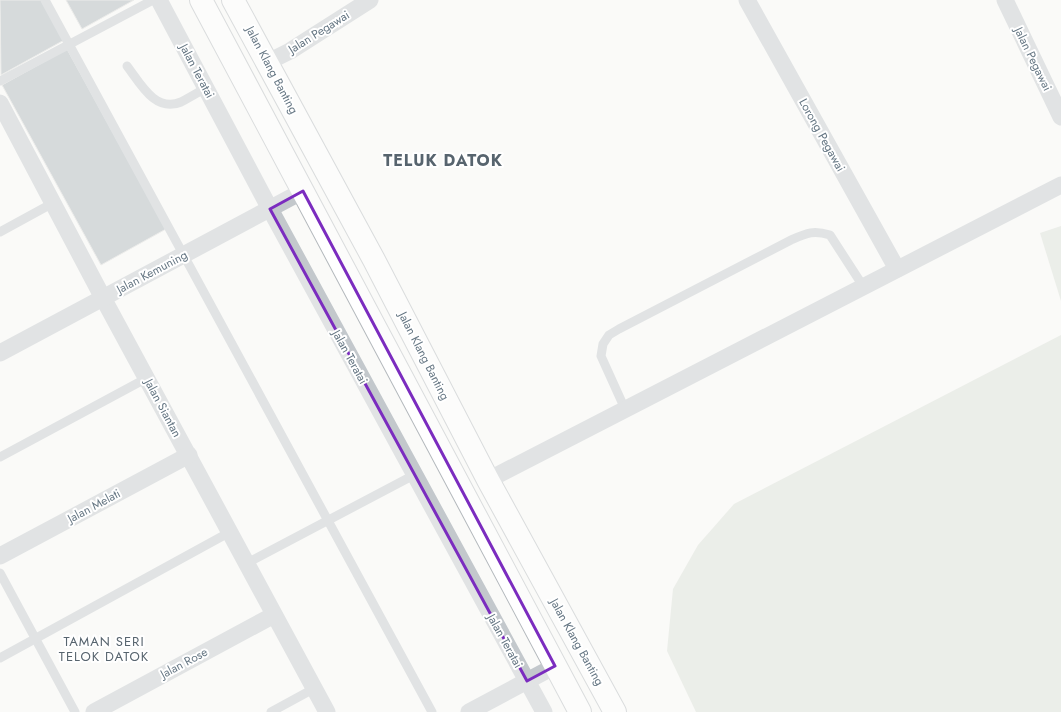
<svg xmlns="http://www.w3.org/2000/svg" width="1061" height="712" viewBox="0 0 1061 712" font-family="Jost,sans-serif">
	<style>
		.green { fill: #dadfd7 }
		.building { fill: #aab3b9; stroke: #dcdcda }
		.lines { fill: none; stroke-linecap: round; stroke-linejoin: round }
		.trunk-casing { stroke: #b4b9bd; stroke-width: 24 }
		.service { stroke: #c3c8cc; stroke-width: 9 }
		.minor { stroke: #c3c8cc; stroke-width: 17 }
		.trunk { stroke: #fff; stroke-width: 22 }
		.marked { fill: none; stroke: #7b2cbf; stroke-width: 3; stroke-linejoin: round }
		.labels { text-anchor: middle; stroke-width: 4; stroke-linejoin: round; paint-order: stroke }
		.street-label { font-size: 12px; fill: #657683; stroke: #fff }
		.neighbourhood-label { font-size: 13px; letter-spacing: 1px; fill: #57646e; stroke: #fff }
		.district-label { font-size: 16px; font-weight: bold; letter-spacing: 1px; fill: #57646e; stroke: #fff }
	</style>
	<rect width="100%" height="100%" fill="#fafaf8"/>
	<g class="green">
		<polygon points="1061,226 1061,301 1040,233"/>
		<polygon points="1061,335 1061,712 696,712 667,651 673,589 698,545 734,504"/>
	</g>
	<g class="building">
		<polygon points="0,0 44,0 66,39 1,75"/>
		<polygon points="66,0 134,0 82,29"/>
		<polygon points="67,49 166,229 101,265 2,85"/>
	</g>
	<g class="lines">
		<defs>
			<g id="trunk">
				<polyline points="201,0 580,712"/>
				<polyline points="233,0 374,260 488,480 615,712"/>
			</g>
		</defs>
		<use href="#trunk" class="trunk-casing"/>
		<g class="service">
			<polyline points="45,0 432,712"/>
			<path d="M 127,66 C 140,83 155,113 181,102 C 189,98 197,93 206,88"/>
			<polyline points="0,81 153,0"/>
			<polyline points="0,232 53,203"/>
			<path d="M 625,409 L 601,356 L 603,344 L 609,335 L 619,329 L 791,240 C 807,233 813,230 830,235 L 863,286"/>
			<polyline points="0,457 147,378"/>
			<polyline points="247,563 414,475"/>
			<polyline points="0,573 75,712"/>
			<polyline points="0,658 230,532"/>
			<polyline points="271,712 315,688"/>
		</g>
		<g class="minor">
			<polyline points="159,0 270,209 544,712"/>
			<polyline points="747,0 897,269"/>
			<polyline points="1005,0 1061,117"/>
			<polyline points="268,62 290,51 370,0"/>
			<polyline points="0,103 103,298 327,712"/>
			<polyline points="0,353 303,191"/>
			<polyline points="488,480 1061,185"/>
			<polyline points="0,556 189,455"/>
			<polyline points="94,712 274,615"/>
			<polyline points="469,712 555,666"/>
		</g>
		<use href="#trunk" class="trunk"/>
	</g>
	<path d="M0 0H1061V712H0ZM 303,191 L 555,666 L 527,681 L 270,209 Z" fill="#fafaf8" fill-opacity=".55" fill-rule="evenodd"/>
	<path class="marked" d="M 303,191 L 555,666 L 527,681 L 270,209 Z"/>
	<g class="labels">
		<g class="street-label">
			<text transform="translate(319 32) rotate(-32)" y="4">Jalan Pegawai</text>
			<text transform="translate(1033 59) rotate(64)" y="4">Jalan Pegawai</text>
			<text transform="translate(272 70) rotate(62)" y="4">Jalan Klang Banting</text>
			<text transform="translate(197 71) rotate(62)" y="4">Jalan Teratai</text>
			<text transform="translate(822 135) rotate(61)" y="4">Lorong Pegawai</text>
			<text transform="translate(152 272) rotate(-28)" y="4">Jalan Kemuning</text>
			<text transform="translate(424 356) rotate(63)" y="4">Jalan Klang Banting</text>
			<text transform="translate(350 357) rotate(61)" y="4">Jalan Teratai</text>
			<text transform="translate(163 408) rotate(62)" y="4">Jalan Siantan</text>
			<text transform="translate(94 506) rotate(-28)" y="4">Jalan Melati</text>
			<text transform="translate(505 641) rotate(61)" y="4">Jalan Teratai</text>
			<text transform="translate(577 642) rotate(61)" y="4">Jalan Klang Banting</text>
			<text transform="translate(184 663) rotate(-28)" y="4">Jalan Rose</text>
		</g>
		<g class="neighbourhood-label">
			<text x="104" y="646">TAMAN SERI<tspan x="104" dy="15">TELOK DATOK</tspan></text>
		</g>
		<g class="district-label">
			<text x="443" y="166">TELUK DATOK</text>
		</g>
	</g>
</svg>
